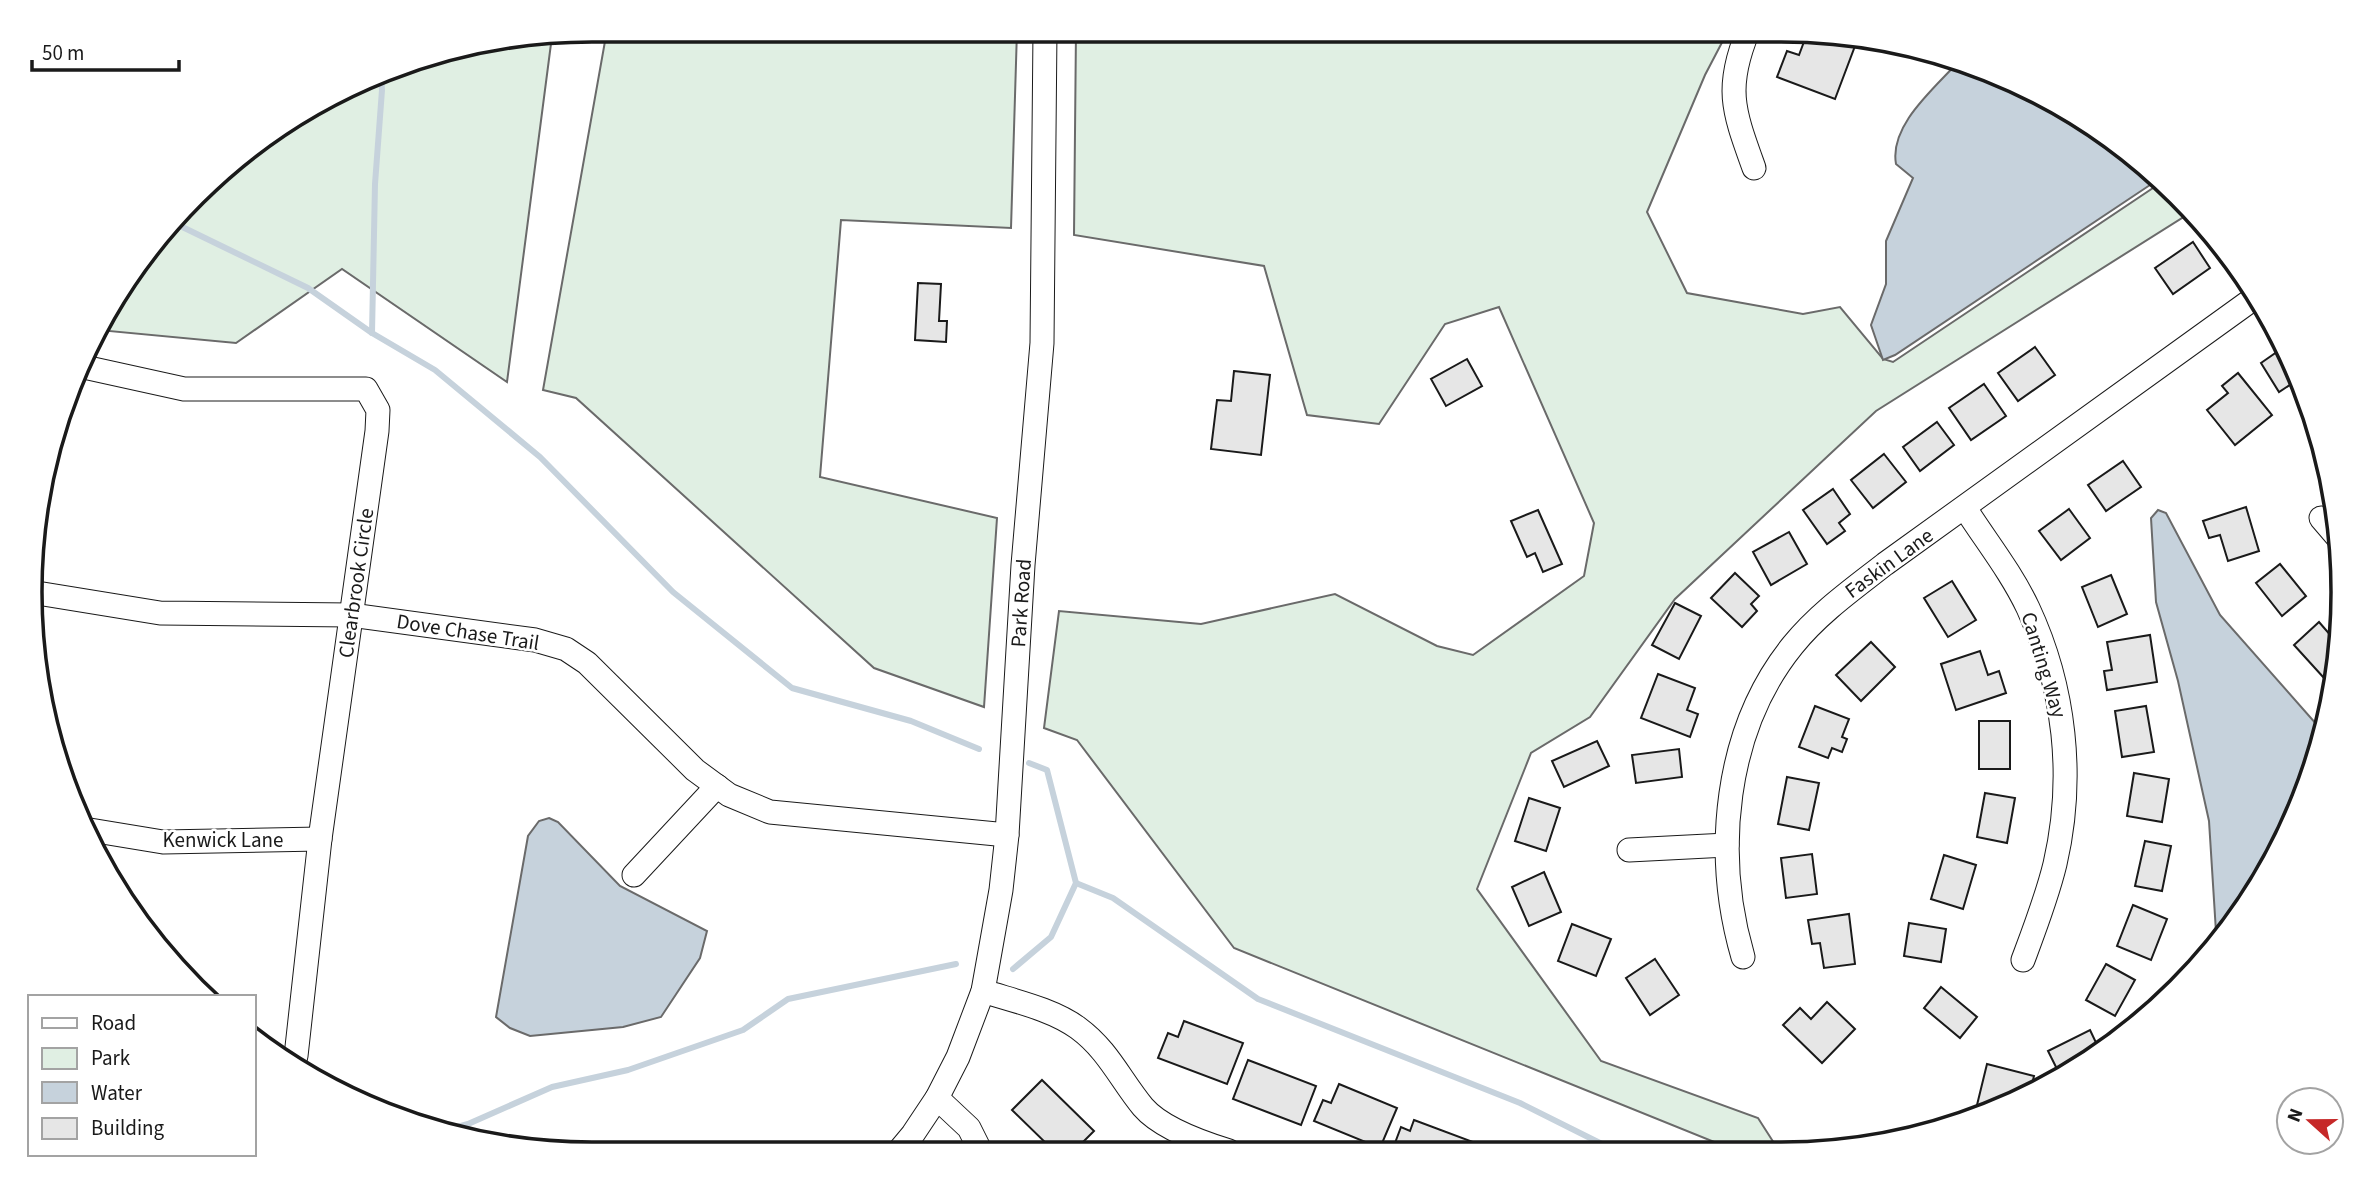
<svg xmlns="http://www.w3.org/2000/svg" width="2373" height="1184" viewBox="0 0 2373 1184" font-family="'Source Sans 3',sans-serif">
	<style>
		.green { fill: #e0efe3; stroke: #6a6a6a; stroke-width: 2 }
		.water { fill: #c6d2dc; stroke: #6a6a6a; stroke-width: 2 }
		.lines { fill: none; stroke-linecap: round; stroke-linejoin: round }
		.stream { stroke: #c6d2dc; stroke-width: 6 }
		.building { fill: #e6e6e6; stroke: #1a1a1a; stroke-width: 2 }
		.minor-casing { stroke: #1a1a1a; stroke-width: 25 }
		.minor { stroke: #fff; stroke-width: 23 }
		.labels { text-anchor: middle; stroke-width: 5; stroke-linejoin: round; paint-order: stroke }
		.street-label { font-size: 21px; fill: #1a1a1a; stroke: #fff }
		.rim { fill: none; stroke: #1a1a1a; stroke-width: 3.5 }
	</style>
	<rect width="100%" height="100%" fill="#fff"/>
	<g class="green">
		<polygon points="607,30 1017,30 1011,228 841,220 820,477 997,518 984,707 874,668 576,398 543,390"/>
		<polygon points="1076,30 1728,31 1705,75 1647,212 1687,293 1803,314 1840,307 1883,359 1893,362 2162,182 2193,211 1876,411 1675,599 1590,717 1531,753 1477,889 1601,1061 1758,1118 1774,1143 1792,1150 1734,1150 1234,948 1077,740 1044,728 1059,611 1201,624 1335,594 1437,646 1473,655 1584,576 1594,523 1499,307 1445,324 1379,424 1307,415 1264,266 1074,235"/>
		<polygon points="552,36 507,382 342,269 236,343 98,330 105,311 170,221 249,146 411,60"/>
	</g>
	<g class="water">
		<path d="M 1959,61 L 2029,88 L 2123,146 L 2159,179 L 1895,355 L 1883,360 L 1871,325 L 1886,284 L 1886,241 L 1913,178 L 1896,164 C 1889,125 1935,88 1959,61 Z"/>
		<polygon points="2158,510 2166,513 2220,615 2325,734 2285,840 2209,955 2216,932 2209,821 2178,681 2156,602 2151,518"/>
		<polygon points="549,818 558,822 620,886 707,931 700,958 661,1017 623,1027 530,1036 510,1028 496,1017 528,836 539,821"/>
	</g>
	<g class="lines">
		<g class="stream">
			<polyline points="170,221 308,288 372,333 435,370 540,457 673,592 792,688 911,721 979,749"/>
			<polyline points="372,333 375,184 382,90 381,76"/>
			<polyline points="1076,883 1113,898 1258,999 1520,1103 1614,1150"/>
			<polyline points="1013,969 1051,937 1076,883 1047,770 1029,763"/>
			<polyline points="439,1132 468,1124 552,1087 628,1070 743,1030 788,999 956,964"/>
		</g>
	</g>
	<g class="building">
		<polygon points="1808,31 1858,38 1835,99 1777,77 1787,51 1799,55"/>
		<polygon points="2193,242 2210,268 2173,294 2155,268"/>
		<polygon points="918,283 941,284 939,321 947,321 946,342 915,340"/>
		<polygon points="2035,347 2055,375 2018,401 1998,373"/>
		<polygon points="2284,347 2299,379 2279,392 2261,363"/>
		<polygon points="1467,359 1482,386 1446,406 1431,379"/>
		<polygon points="1234,371 1270,375 1261,455 1211,449 1217,400 1231,401"/>
		<polygon points="2238,373 2272,415 2235,445 2207,410 2228,393 2222,386"/>
		<polygon points="1984,384 2006,416 1971,440 1949,408"/>
		<polygon points="1937,422 1954,445 1920,471 1903,447"/>
		<polygon points="1884,454 1906,482 1873,508 1851,480"/>
		<polygon points="2123,461 2141,487 2106,511 2088,485"/>
		<polygon points="1833,489 1850,514 1839,523 1845,531 1827,544 1803,510"/>
		<polygon points="2246,507 2259,551 2228,561 2220,535 2209,538 2203,521"/>
		<polygon points="2069,509 2090,538 2061,560 2039,531"/>
		<polygon points="1538,510 1562,564 1543,572 1535,553 1527,557 1511,521"/>
		<polygon points="1789,532 1807,564 1771,585 1753,552"/>
		<polygon points="2280,564 2306,596 2282,616 2256,583"/>
		<polygon points="1735,573 1759,596 1751,604 1757,611 1742,627 1711,598"/>
		<polygon points="2111,575 2127,614 2098,627 2082,587"/>
		<polygon points="1952,581 1976,620 1948,637 1924,598"/>
		<polygon points="1675,603 1701,616 1679,659 1652,645"/>
		<polygon points="2319,622 2339,645 2336,667 2324,678 2294,645"/>
		<polygon points="2150,635 2157,682 2107,690 2104,671 2112,670 2107,642"/>
		<polygon points="1871,642 1895,667 1861,701 1836,675"/>
		<polygon points="1980,651 1988,675 1999,671 2006,693 1956,710 1941,664"/>
		<polygon points="1658,674 1695,688 1687,710 1698,714 1690,737 1641,718"/>
		<polygon points="1815,706 1849,719 1842,737 1847,739 1842,752 1832,748 1828,758 1799,747"/>
		<polygon points="2146,706 2154,752 2122,757 2115,711"/>
		<rect x="1979" y="721" width="31" height="48"/>
		<polygon points="1597,741 1609,766 1564,787 1552,761"/>
		<polygon points="1679,749 1682,777 1636,783 1632,755"/>
		<polygon points="2134,773 2169,779 2162,822 2127,816"/>
		<polygon points="1787,777 1819,783 1809,830 1778,824"/>
		<polygon points="1985,793 2015,798 2007,843 1977,837"/>
		<polygon points="1529,798 1560,808 1546,851 1515,841"/>
		<polygon points="2145,841 2171,846 2162,891 2135,886"/>
		<polygon points="1812,854 1817,894 1786,898 1781,858"/>
		<polygon points="1944,855 1976,865 1963,909 1931,899"/>
		<polygon points="1544,872 1561,912 1529,926 1512,887"/>
		<polygon points="2133,905 2167,919 2151,960 2117,946"/>
		<polygon points="1849,914 1855,964 1824,968 1820,943 1812,944 1808,920"/>
		<polygon points="1909,923 1946,929 1941,962 1904,956"/>
		<polygon points="1572,924 1611,939 1596,976 1558,961"/>
		<polygon points="1655,959 1679,995 1650,1015 1626,978"/>
		<polygon points="2106,964 2135,980 2115,1016 2086,1000"/>
		<polygon points="1941,987 1977,1017 1960,1038 1924,1008"/>
		<polygon points="1827,1002 1855,1029 1822,1063 1783,1025 1800,1008 1811,1019"/>
		<polygon points="1184,1021 1243,1043 1227,1084 1158,1058 1168,1033 1178,1037"/>
		<polygon points="2090,1030 2100,1051 2060,1075 2048,1051"/>
		<polygon points="1248,1060 1316,1086 1301,1125 1233,1099"/>
		<polygon points="1987,1064 2034,1076 2030,1092 1998,1110 1977,1105"/>
		<polygon points="1042,1080 1094,1131 1073,1152 1066,1152 1061,1147 1055,1152 1012,1110"/>
		<polygon points="1339,1084 1397,1108 1380,1148 1314,1121 1323,1100 1331,1103"/>
		<polygon points="1414,1120 1473,1142 1470,1150 1392,1151 1401,1127 1410,1131"/>
		<polygon points="1105,1144 1115,1151 1100,1152"/>
	</g>
	<g class="lines">
		<defs>
			<g id="minor">
				<path d="M 1748,31 C 1724,89 1734,112 1754,168"/>
				<polyline points="84,367 184,389 366,389 378,410 377,431 320,839 296,1056 290,1058"/>
				<path d="M 1965,508 C 1986,541 2011,572 2028,608 C 2065,687 2075,778 2055,864 C 2047,897 2035,928 2023,960"/>
				<polyline points="2321,518 2339,539"/>
				<polyline points="37,593 160,613 351,615 535,640 566,649 587,663 695,770 729,795 770,812 1007,835"/>
				<polyline points="84,829 163,842 320,839"/>
				<polyline points="1629,850 1727,845"/>
				<polyline points="634,875 717,786"/>
				<path d="M 1743,957 C 1713,854 1724,730 1793,645 C 1819,613 1853,589 1885,564 L 2257,296"/>
				<path d="M 983,991 C 1014,1001 1052,1009 1078,1028 C 1108,1050 1120,1079 1143,1107 C 1161,1128 1203,1143 1229,1151"/>
				<polyline points="937,1098 969,1128 981,1152"/>
				<polyline points="898,1152 913,1134 937,1098 958,1057 983,991 1001,890 1007,835 1023,565 1042,343 1045,30"/>
			</g>
		</defs>
		<use href="#minor" class="minor-casing"/>
		<use href="#minor" class="minor"/>
	</g>
	<g class="labels">
		<g class="street-label">
			<text transform="translate(1889 563) rotate(-36)" y="7">Faskin Lane</text>
			<text transform="translate(356 583) rotate(-82)" y="7">Clearbrook Circle</text>
			<text transform="translate(1021 603) rotate(-86)" y="7">Park Road</text>
			<text transform="translate(468 632) rotate(9)" y="7">Dove Chase Trail</text>
			<text transform="translate(2044 665) rotate(73)" y="7">Canting Way</text>
			<text x="223" y="847">Kenwick Lane</text>
		</g>
	</g>
	<path d="M0 0H2373V1184H0ZM592 42H1781A550 550 0 0 1 2331 592V592A550 550 0 0 1 1781 1142H592A550 550 0 0 1 42 592V592A550 550 0 0 1 592 42Z" fill="#fff" fill-rule="evenodd"/>
	<path class="rim" d="M592 42H1781A550 550 0 0 1 2331 592V592A550 550 0 0 1 1781 1142H592A550 550 0 0 1 42 592V592A550 550 0 0 1 592 42Z"/>
	<rect x="28" y="995" width="228" height="161" fill="#ffffff" stroke="#a3a3a3" stroke-width="2"/>
	<rect x="42" y="1018" width="35" height="10" fill="#ffffff" stroke="#a3a3a3" stroke-width="2"/>
	<text x="91" y="1030" font-size="21" fill="#1a1a1a">Road</text>
	<rect x="42" y="1048" width="35" height="21" fill="#e0efe3" stroke="#a3a3a3" stroke-width="2"/>
	<text x="91" y="1065" font-size="21" fill="#1a1a1a">Park</text>
	<rect x="42" y="1082" width="35" height="21" fill="#c6d2dc" stroke="#a3a3a3" stroke-width="2"/>
	<text x="91" y="1100" font-size="21" fill="#1a1a1a">Water</text>
	<rect x="42" y="1118" width="35" height="21" fill="#e6e6e6" stroke="#a3a3a3" stroke-width="2"/>
	<text x="91" y="1135" font-size="21" fill="#1a1a1a">Building</text>
	<g transform="translate(2310 1121) rotate(291)"><circle r="33" fill="#ffffff" stroke="#a3a3a3" stroke-width="2"/>
	<path d="M0-5L12 26L0 18L-12 26Z" fill="#c62828"/>
	<text y="-10" font-size="19" font-weight="bold" text-anchor="middle" fill="#1a1a1a">N</text>
	</g>
	<path d="M32 60v10h147v-10" fill="none" stroke="#1a1a1a" stroke-width="3.5"/>
	<text x="42" y="60" font-size="21" fill="#1a1a1a" stroke="#ffffff" stroke-width="5" paint-order="stroke">50 m</text>
</svg>
